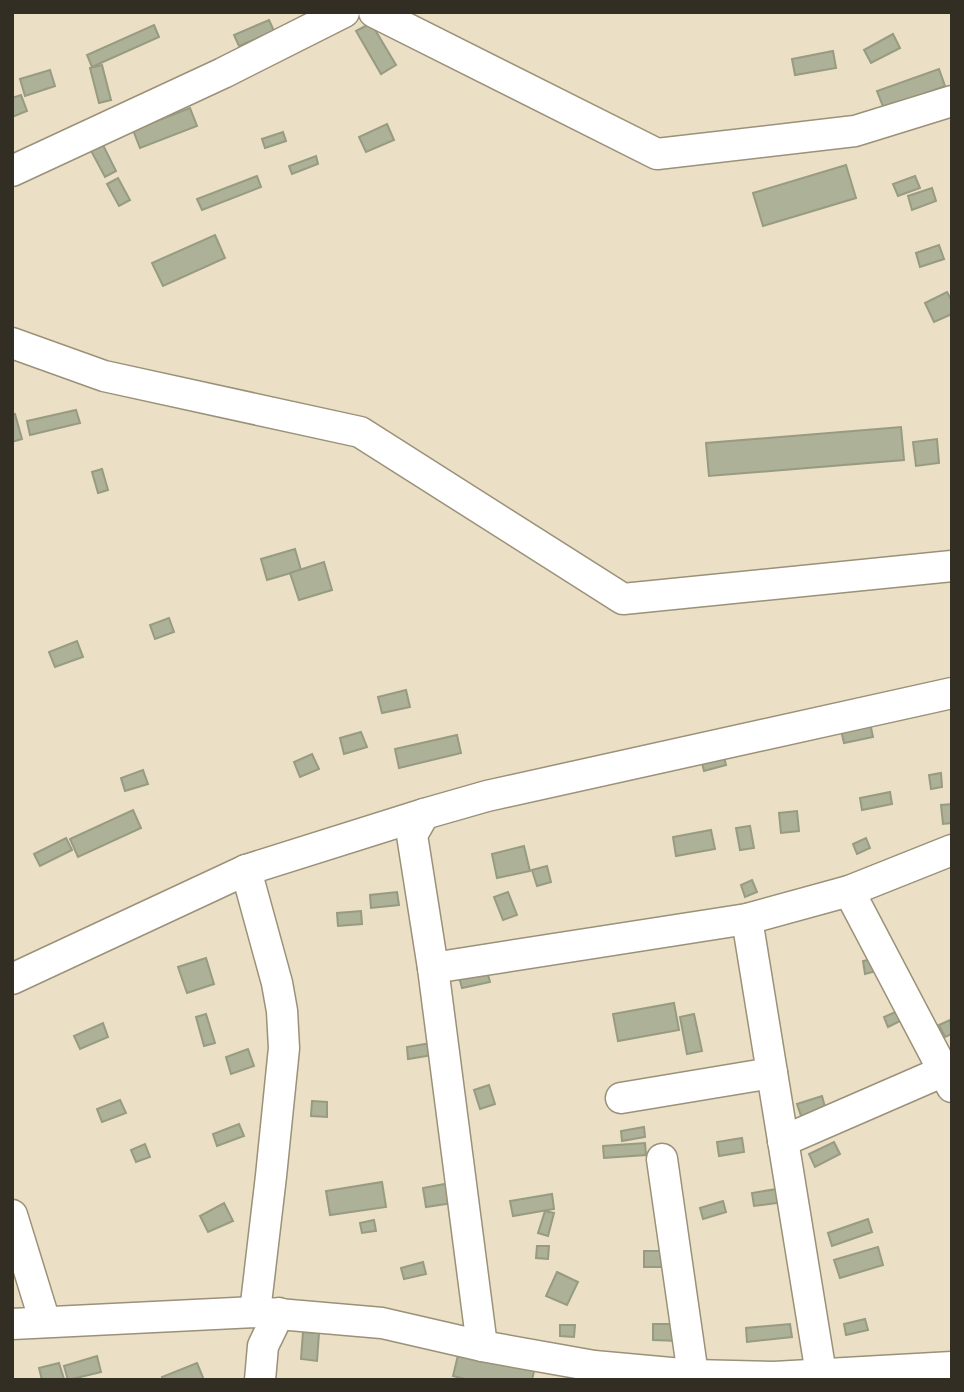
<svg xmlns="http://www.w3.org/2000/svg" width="964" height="1392" viewBox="0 0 964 1392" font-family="Raleway,sans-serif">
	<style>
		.building { fill: #adb197; stroke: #979b81; stroke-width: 2 }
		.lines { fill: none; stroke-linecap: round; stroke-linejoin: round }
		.minor-casing { stroke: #9b9179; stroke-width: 33 }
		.minor { stroke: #fff; stroke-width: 30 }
	</style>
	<rect width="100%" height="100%" fill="#ebdfc5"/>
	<g class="building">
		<polygon points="269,20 274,31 239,46 234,35"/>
		<polygon points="371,23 396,65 381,74 356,31"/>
		<polygon points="154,25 159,37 92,67 87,55"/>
		<polygon points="893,34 900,48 871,63 864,50"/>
		<polygon points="833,51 836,68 795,75 792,59"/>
		<polygon points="102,65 111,100 99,103 90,68"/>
		<polygon points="939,69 945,86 884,109 877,91"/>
		<polygon points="50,70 55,86 25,96 20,79"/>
		<polygon points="21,95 27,111 12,117 12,98"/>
		<polygon points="190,108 197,126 140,148 133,130"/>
		<polygon points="387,124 394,140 366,152 359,137"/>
		<polygon points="283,132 286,141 265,148 262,139"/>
		<polygon points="100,139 116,171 105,177 88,145"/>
		<polygon points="316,156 318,164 292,174 289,166"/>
		<polygon points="846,165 856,198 763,226 753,193"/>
		<polygon points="257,176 261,187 202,210 197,199"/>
		<polygon points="915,176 920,188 898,196 893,184"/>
		<polygon points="118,178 130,200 119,206 107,184"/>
		<polygon points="932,188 936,201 912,210 908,196"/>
		<polygon points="215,235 225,258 163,286 152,263"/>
		<polygon points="939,245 944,259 920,267 916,253"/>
		<polygon points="947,292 952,301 952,314 934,322 925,303"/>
		<polygon points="76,410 80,423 30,435 27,421"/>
		<polygon points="15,414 22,439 12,442 12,415"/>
		<polygon points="901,427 904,460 709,476 706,443"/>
		<polygon points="937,439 939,463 916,466 913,442"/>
		<polygon points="102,469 108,490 98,493 92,472"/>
		<polygon points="295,549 301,570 267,580 261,559"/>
		<polygon points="324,562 332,590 299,600 290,573"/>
		<polygon points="169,618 174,632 155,639 150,625"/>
		<polygon points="77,641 83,657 55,667 49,652"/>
		<polygon points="406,690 410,707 382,713 378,697"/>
		<polygon points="870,723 873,737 844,743 841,730"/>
		<polygon points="361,732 367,747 344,754 340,738"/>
		<polygon points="457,735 461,753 399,768 395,749"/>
		<polygon points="312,754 319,769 300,777 294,762"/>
		<polygon points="724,757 726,765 704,771 702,763"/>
		<polygon points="143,770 148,784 125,791 121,778"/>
		<polygon points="941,773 942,787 931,789 929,775"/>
		<polygon points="890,792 892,804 862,810 860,798"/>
		<polygon points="952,804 952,823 943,824 941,805"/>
		<polygon points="133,810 141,828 78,857 70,839"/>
		<polygon points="797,811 799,831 781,833 779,813"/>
		<polygon points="750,826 754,848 740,850 736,828"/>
		<polygon points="711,830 715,849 676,856 673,837"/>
		<polygon points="66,838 72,850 40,866 34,854"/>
		<polygon points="866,838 870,848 857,854 853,844"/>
		<polygon points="524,846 530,871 497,878 492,854"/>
		<polygon points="547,866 551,882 537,886 532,870"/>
		<polygon points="752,880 757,892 745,897 741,885"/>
		<polygon points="397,892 399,905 371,908 370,895"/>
		<polygon points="508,892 517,915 503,920 494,897"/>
		<polygon points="361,911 362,924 338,926 337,913"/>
		<polygon points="206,958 214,984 187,993 178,967"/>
		<polygon points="873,959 876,971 865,974 863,961"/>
		<polygon points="486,967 490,982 462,988 458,973"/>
		<polygon points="674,1003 679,1030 618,1041 613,1014"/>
		<polygon points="902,1009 906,1018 888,1027 884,1017"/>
		<polygon points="206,1014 215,1043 204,1046 196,1017"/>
		<polygon points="694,1014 702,1051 687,1054 680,1017"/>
		<polygon points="950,1020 952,1034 945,1037 939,1025"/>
		<polygon points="103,1023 108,1037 80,1049 74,1036"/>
		<polygon points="431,1043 433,1055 408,1059 407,1047"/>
		<polygon points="248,1049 254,1066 231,1074 226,1057"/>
		<polygon points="489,1085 495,1104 480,1109 474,1090"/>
		<polygon points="822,1096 826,1111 802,1119 797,1104"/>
		<polygon points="120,1100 126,1113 102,1122 97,1109"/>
		<polygon points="312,1101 327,1102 327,1117 311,1116"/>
		<polygon points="239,1124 244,1136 217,1146 213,1134"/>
		<polygon points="644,1127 645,1137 622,1141 621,1131"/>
		<polygon points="742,1138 744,1152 719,1156 717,1142"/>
		<polygon points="834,1142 840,1154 815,1167 809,1154"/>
		<polygon points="645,1143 646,1155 604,1158 603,1146"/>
		<polygon points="145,1144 150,1157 136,1162 131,1150"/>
		<polygon points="382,1182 386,1207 330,1215 326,1191"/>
		<polygon points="450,1183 453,1203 426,1207 423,1188"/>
		<polygon points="783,1188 785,1202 754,1206 752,1193"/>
		<polygon points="552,1194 554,1209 513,1216 510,1201"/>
		<polygon points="723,1201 726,1212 703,1219 700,1208"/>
		<polygon points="224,1203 233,1221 208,1232 200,1216"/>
		<polygon points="545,1211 554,1213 548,1236 538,1233"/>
		<polygon points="868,1219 872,1232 832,1246 828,1233"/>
		<polygon points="374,1220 376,1231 362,1233 360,1223"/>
		<polygon points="537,1246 549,1246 548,1259 536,1258"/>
		<polygon points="878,1247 883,1265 840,1278 834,1260"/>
		<rect x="644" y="1251" width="25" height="16"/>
		<polygon points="423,1262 426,1274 404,1279 401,1268"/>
		<polygon points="557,1272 578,1282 567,1305 546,1296"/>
		<polygon points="865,1319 868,1330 846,1335 844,1324"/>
		<polygon points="653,1324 678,1324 678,1341 653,1340"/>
		<polygon points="790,1324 792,1337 747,1342 746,1328"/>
		<polygon points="560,1325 575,1325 574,1337 560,1336"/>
		<polygon points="303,1332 319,1333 317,1361 301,1359"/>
		<polygon points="459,1351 535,1367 532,1380 469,1380 453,1376"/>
		<polygon points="97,1356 101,1372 68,1380 64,1366"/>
		<polygon points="59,1363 64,1379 42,1380 39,1368"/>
		<polygon points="197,1363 204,1380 163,1380 162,1377"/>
	</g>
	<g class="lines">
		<defs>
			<g id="minor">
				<polyline points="374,12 657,154 855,131 952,101"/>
				<polyline points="12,171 223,73 344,12"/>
				<polyline points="12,343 104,376 360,432 623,599 952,566"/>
				<polyline points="246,870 277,983 282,1011 284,1048 271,1176 255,1312"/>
				<polyline points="849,891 952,1087"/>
				<polyline points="747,919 822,1380"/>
				<polyline points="433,968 747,919 849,891 952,850"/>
				<polyline points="12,979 246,870 424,814"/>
				<polyline points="621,1098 772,1073"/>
				<polyline points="783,1141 944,1071"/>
				<polyline points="662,1159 693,1375"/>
				<polyline points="12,1215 45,1322"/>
				<polyline points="12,1324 255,1312 382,1323 482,1346 594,1366 693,1375 774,1377 952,1367"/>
				<polyline points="482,1346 433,968 412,835 424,814 487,796 952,693"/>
				<polyline points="260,1380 263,1346 279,1313"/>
			</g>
		</defs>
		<use href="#minor" class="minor-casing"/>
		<use href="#minor" class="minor"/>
	</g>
	<rect width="964" height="1392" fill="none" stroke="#332e24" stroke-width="28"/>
</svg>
